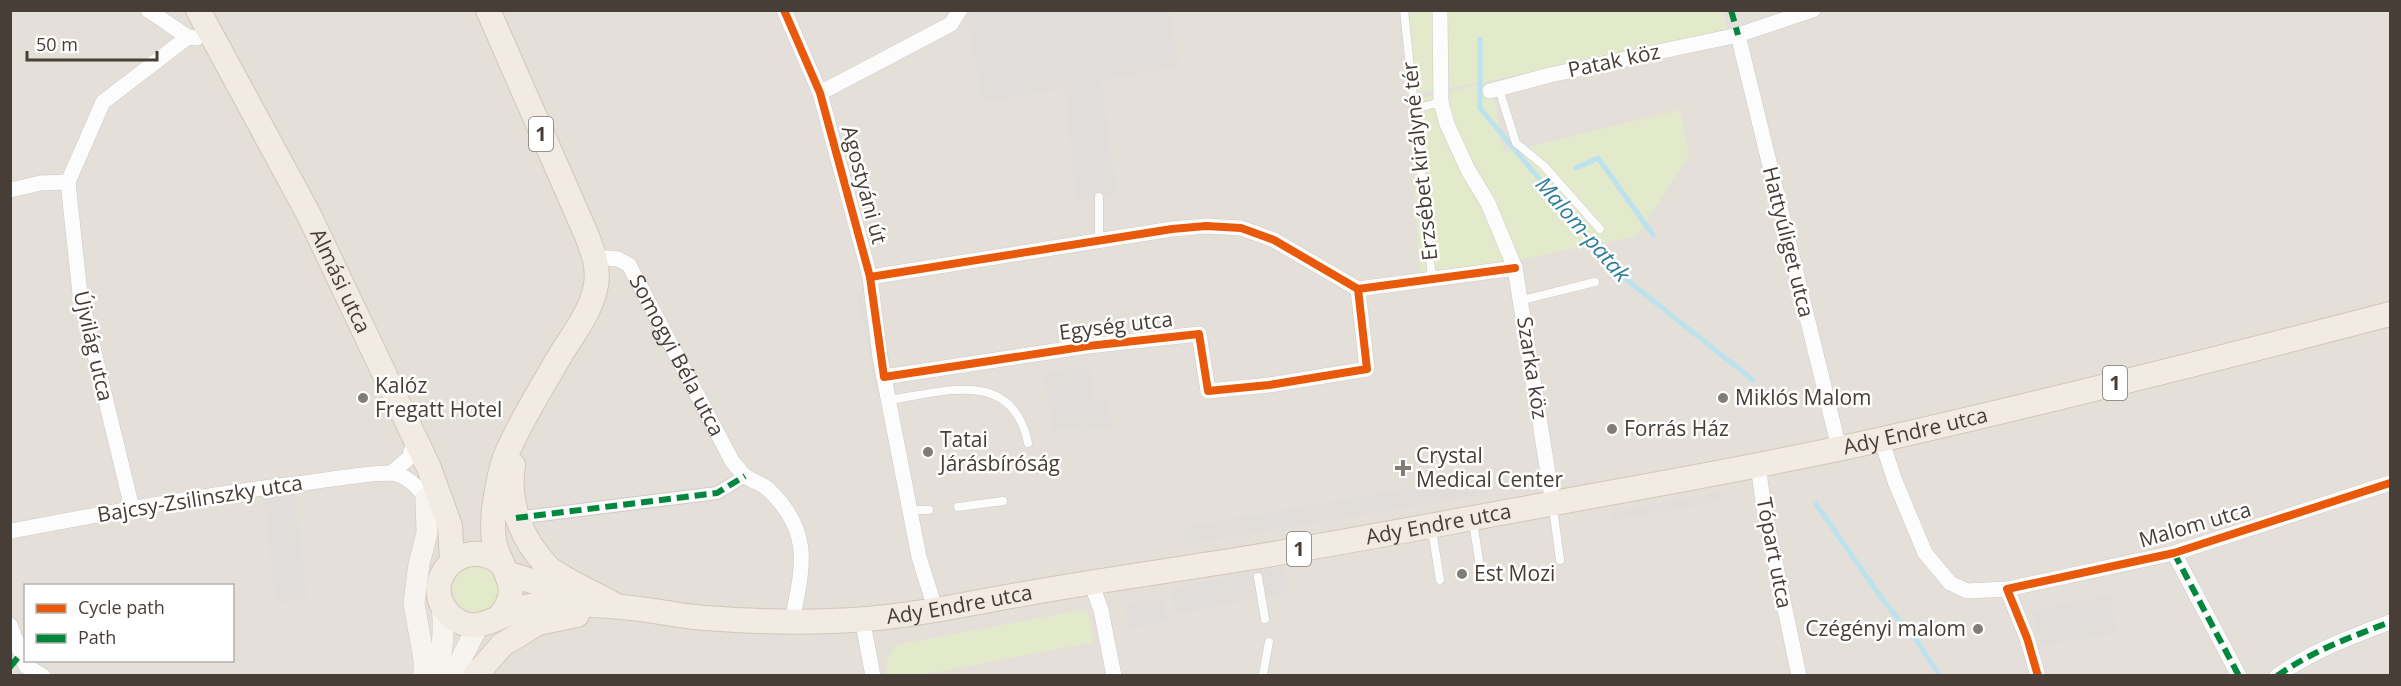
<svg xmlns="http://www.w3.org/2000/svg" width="2401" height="686" viewBox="0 0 2401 686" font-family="'Open Sans',sans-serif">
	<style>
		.residential { fill: #e5dfd9; fill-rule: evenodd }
		.green { fill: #e3eacc }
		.parking { fill: #e0dddb }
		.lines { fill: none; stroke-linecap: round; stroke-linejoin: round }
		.stream { stroke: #bce2ee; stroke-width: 5 }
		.service-casing { stroke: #cdcac7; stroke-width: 9 }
		.pedestrian-casing { stroke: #cdcac7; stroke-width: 14 }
		.minor-casing { stroke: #cdcac7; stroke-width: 16 }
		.secondary-casing { stroke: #d0cac2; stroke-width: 22 }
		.primary-casing { stroke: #d3c7b9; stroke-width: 26 }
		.service { stroke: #fdfcfc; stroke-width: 8 }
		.pedestrian { stroke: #fdfcfc; stroke-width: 12 }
		.minor { stroke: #fdfcfc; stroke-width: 15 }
		.secondary { stroke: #f7f4ef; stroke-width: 21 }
		.primary { stroke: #f1ebe4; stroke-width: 24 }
		.quiet { stroke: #00873e; stroke-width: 6; stroke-dasharray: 12 6; stroke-linecap: butt }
		.cycleway-casing { stroke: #fff; stroke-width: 11 }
		.cycleway { stroke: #e8590c; stroke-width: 8 }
		.poi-dot { fill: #827c76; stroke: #fff; stroke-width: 2 }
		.labels { text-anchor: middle; stroke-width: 5; stroke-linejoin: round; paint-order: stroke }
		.shield { fill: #fff; stroke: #7e7873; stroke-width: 1.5 }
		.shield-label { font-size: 20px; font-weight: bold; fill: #473e37 }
		.street-label { font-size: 21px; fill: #473e37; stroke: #fff }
		.poi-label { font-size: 21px; fill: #473e37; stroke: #fff; text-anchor: start }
		.water-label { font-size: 22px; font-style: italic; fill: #2c7e9a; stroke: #fff }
	</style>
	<rect width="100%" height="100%" fill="#f1eeeb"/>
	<path class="residential" d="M 10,11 L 1405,11 L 1407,96 L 1728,34 L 1722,11 L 2390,11 L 2390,675 L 11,675 ZM 26,586 L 232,586 L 232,660 L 26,660 Z"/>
	<g class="green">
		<polygon points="1405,11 1722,11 1728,35 1407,96"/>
		<polygon points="1491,82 1504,153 1680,110 1689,155 1637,236 1506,262 1420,274 1409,101"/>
		<circle cx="476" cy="589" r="23"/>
		<polygon points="1081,610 1088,613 1094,642 922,675 888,675 886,662 896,645"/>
	</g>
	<g class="parking">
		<polygon points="985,10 1169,11 1179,66 1101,81 1117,195 1076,201 1065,88 983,103 966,14"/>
		<polygon points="862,294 881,395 877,396 857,295"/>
		<polygon points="1089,367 1094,402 1109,400 1112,427 1079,432 1077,427 1053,431 1044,373"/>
		<polygon points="1481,476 1487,494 1186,544 1184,527"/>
		<polygon points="293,488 307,599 276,603 263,492"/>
		<polygon points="1723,492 1724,500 1611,521 1610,513"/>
		<polygon points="1284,566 1289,592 1176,614 1172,588"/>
		<polygon points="2109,595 2116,633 2042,645 2031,611"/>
		<polygon points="1164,597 1168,621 1130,628 1125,604"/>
	</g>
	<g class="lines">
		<g class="stream">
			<polyline points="1480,39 1480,108 1617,272 1753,380"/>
			<polyline points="1576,168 1598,158 1653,235"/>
			<polyline points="1816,504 1885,603 1917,641 1940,676"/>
		</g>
		<defs>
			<g id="service">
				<polyline points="1404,10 1432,278"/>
				<polyline points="1499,89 1516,143 1543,165 1600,229"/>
				<polyline points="1414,109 1441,102"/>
				<polyline points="1099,197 1099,240"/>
				<polyline points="1522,300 1595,282"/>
				<path d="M 889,400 C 944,392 1012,367 1028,443"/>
				<polyline points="958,507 1003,501"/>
				<polyline points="1553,508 1560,560"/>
				<polyline points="911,510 929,510"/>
				<polyline points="1473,522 1481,573"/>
				<polyline points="1432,530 1440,580"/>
				<polyline points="1258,577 1265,619"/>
				<polyline points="1263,674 1269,642"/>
			</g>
			<polyline id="pedestrian" points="516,518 717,493 745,476"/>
			<g id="minor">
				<polyline points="148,10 188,37 197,38"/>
				<polyline points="784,10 820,93 870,277 880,357 919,557 936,611"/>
				<polyline points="1440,10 1441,102 1447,124 1468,170 1488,203 1515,268 1553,504"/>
				<polyline points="1738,35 1839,448"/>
				<polyline points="1490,91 1550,75 1738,35 1813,10"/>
				<polyline points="820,93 951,24 960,10"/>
				<polyline points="10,190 41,183 68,182"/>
				<path id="s1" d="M 595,257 L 618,259 L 629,265 L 732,461 C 736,466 740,471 744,475 C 751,481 761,483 768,489 C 813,532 803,566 792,621"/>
				<polyline points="870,277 1172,229 1206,226 1241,228 1274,240 1358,289 1515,268"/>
				<polyline points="884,377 1088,346 1199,334 1208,391 1269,385 1367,369 1358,289"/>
				<polyline points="1881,439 1895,481 1925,553 1950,583 1967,591 2007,589 2174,553 2390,483"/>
				<polyline points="1758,465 1764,509 1799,676"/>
				<polyline points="391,473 409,458 412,449"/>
				<polyline points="132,508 80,294 68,182 103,102 188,37"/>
				<path d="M 10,531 C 108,513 205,494 304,483 C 330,480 364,473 390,473 C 405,474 418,487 426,498"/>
				<polyline points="2174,553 2239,676"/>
				<polyline points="1091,582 1101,610 1114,676"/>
				<polyline points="2007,589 2027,638 2038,676"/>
				<polyline points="862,618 873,676"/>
				<polyline points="10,625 26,666 43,676"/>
				<path d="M 2277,676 C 2312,651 2351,637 2390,622"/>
			</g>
			<g id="secondary">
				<polyline points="424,676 424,660 414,603 419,564 427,533 426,498"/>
				<path d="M 438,676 C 442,649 445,630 442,603"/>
				<polyline points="456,676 463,655 478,626"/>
			</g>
			<g id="primary">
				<path id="s2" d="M 198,10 L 309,215 L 429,468 L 450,526 L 452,561"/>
				<path d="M 488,10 L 587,236 C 593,252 599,268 596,285 C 592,310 574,333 561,354 C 542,387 521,420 506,455 C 499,472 497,491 494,509 C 493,520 492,534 495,545 C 503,573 523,588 500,616"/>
				<path d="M 513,465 C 507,502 521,539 547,566 C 557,577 600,596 615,605"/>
				<path id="s3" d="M 502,564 C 462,532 417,583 450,615 C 478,642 504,607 537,605 C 565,604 594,604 622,607 C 649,609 677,616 705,618 C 747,621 790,623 831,621 C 898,620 964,604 1029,593 C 1102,580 1175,570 1248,558 C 1341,543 1434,525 1528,508 C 1645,486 1763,466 1879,440 C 2050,401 2221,358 2390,314"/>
				<polyline points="509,574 580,596"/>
				<polyline points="475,676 502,645 538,623 577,615"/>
			</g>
		</defs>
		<use href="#service" class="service-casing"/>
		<use href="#pedestrian" class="pedestrian-casing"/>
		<use href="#minor" class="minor-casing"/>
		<use href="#secondary" class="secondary-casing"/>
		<use href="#primary" class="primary-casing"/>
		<use href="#service" class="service"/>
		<use href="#pedestrian" class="pedestrian"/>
		<use href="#minor" class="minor"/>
		<use href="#secondary" class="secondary"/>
		<use href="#primary" class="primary"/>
		<g class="quiet">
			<polyline points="1731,10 1738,35"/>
			<polyline points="516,518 717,493 745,476"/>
			<polyline points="2174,553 2239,676"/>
			<polyline points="10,667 20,655"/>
			<path d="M 2277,676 C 2312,651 2351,637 2390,622"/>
		</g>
		<defs>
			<g id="cycleway">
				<polyline points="784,10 820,93 870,277 884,377 1088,346 1199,334 1208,391 1269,385 1367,369 1358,289"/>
				<polyline points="870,277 1172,229 1206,226 1241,228 1274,240 1358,289 1515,268"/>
				<polyline points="2038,676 2027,638 2007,589 2174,553 2390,483"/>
			</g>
		</defs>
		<use href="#cycleway" class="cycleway-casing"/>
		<use href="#cycleway" class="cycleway"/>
	</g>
	<g class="poi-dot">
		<circle cx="363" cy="398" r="6"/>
		<circle cx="1723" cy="398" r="6"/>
		<circle cx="1612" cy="429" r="6"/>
		<circle cx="928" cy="452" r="6"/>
		<path d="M1400 459h6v6h6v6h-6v6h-6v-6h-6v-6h6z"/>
		<circle cx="1462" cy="574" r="6"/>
		<circle cx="1978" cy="629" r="6"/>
	</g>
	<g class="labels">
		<g class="shield">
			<rect x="529" y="117" width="24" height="34" rx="4.5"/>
			<rect x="2103" y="366" width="24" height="34" rx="4.5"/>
			<rect x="1287" y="532" width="24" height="34" rx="4.5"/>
		</g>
		<g class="shield-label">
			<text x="541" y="141">1</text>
			<text x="2115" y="390">1</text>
			<text x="1299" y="556">1</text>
		</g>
		<g class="street-label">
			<text transform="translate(1614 61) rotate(-12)" y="7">Patak köz</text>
			<text transform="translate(1420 161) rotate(-96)" y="7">Erzsébet királyné tér</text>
			<text transform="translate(864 185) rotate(75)" y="7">Agostyáni út</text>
			<text transform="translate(1788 242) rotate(76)" y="7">Hattyúliget utca</text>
			<text dy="7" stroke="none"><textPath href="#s2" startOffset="306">Almási utca</textPath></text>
			<text transform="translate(1116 326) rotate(-7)" y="7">Egység utca</text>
			<text transform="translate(93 346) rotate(77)" y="7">Újvilág utca</text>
			<text dy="7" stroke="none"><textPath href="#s1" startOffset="138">Somogyi Béla utca</textPath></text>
			<text transform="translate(1532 368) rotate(81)" y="7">Szarka köz</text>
			<text dy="7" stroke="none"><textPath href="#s3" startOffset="1604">Ady Endre utca</textPath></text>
			<text transform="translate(200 499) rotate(-9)" y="7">Bajcsy-Zsilinszky utca</text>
			<text dy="7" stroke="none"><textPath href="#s3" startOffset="1118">Ady Endre utca</textPath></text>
			<text transform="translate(2195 525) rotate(-16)" y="7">Malom utca</text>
			<text transform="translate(1774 553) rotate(79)" y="7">Tópart utca</text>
			<text dy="7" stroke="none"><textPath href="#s3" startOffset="632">Ady Endre utca</textPath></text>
		</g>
		<g class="poi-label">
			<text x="375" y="393">Kalóz<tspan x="375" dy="24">Fregatt Hotel</tspan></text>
			<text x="1735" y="405">Miklós Malom</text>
			<text x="1624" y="436">Forrás Ház</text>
			<text x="940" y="447">Tatai<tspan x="940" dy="24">Járásbíróság</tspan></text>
			<text x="1416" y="463">Crystal<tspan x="1416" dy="24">Medical Center</tspan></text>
			<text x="1474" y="581">Est Mozi</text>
			<text x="1966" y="636" text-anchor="end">Czégényi malom</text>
		</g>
		<g class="water-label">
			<text transform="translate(1583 229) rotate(49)" y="8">Malom-patak</text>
		</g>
	</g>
	<rect width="2401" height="686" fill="none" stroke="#473e37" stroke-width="24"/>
	<rect x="24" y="584" width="210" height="78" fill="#ffffff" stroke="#b5b2af" stroke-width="1.5"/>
	<rect x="36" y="604" width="30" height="9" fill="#e8590c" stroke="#b5b2af" stroke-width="1.5"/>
	<text x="78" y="614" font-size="18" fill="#473e37">Cycle path</text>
	<rect x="36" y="634" width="30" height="9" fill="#00873e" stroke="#b5b2af" stroke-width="1.5"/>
	<text x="78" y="644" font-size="18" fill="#473e37">Path</text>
	<path d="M27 51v9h130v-9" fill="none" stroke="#473e37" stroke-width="3"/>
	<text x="36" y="51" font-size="18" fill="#473e37" stroke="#ffffff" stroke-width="4.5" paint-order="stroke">50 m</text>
</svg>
